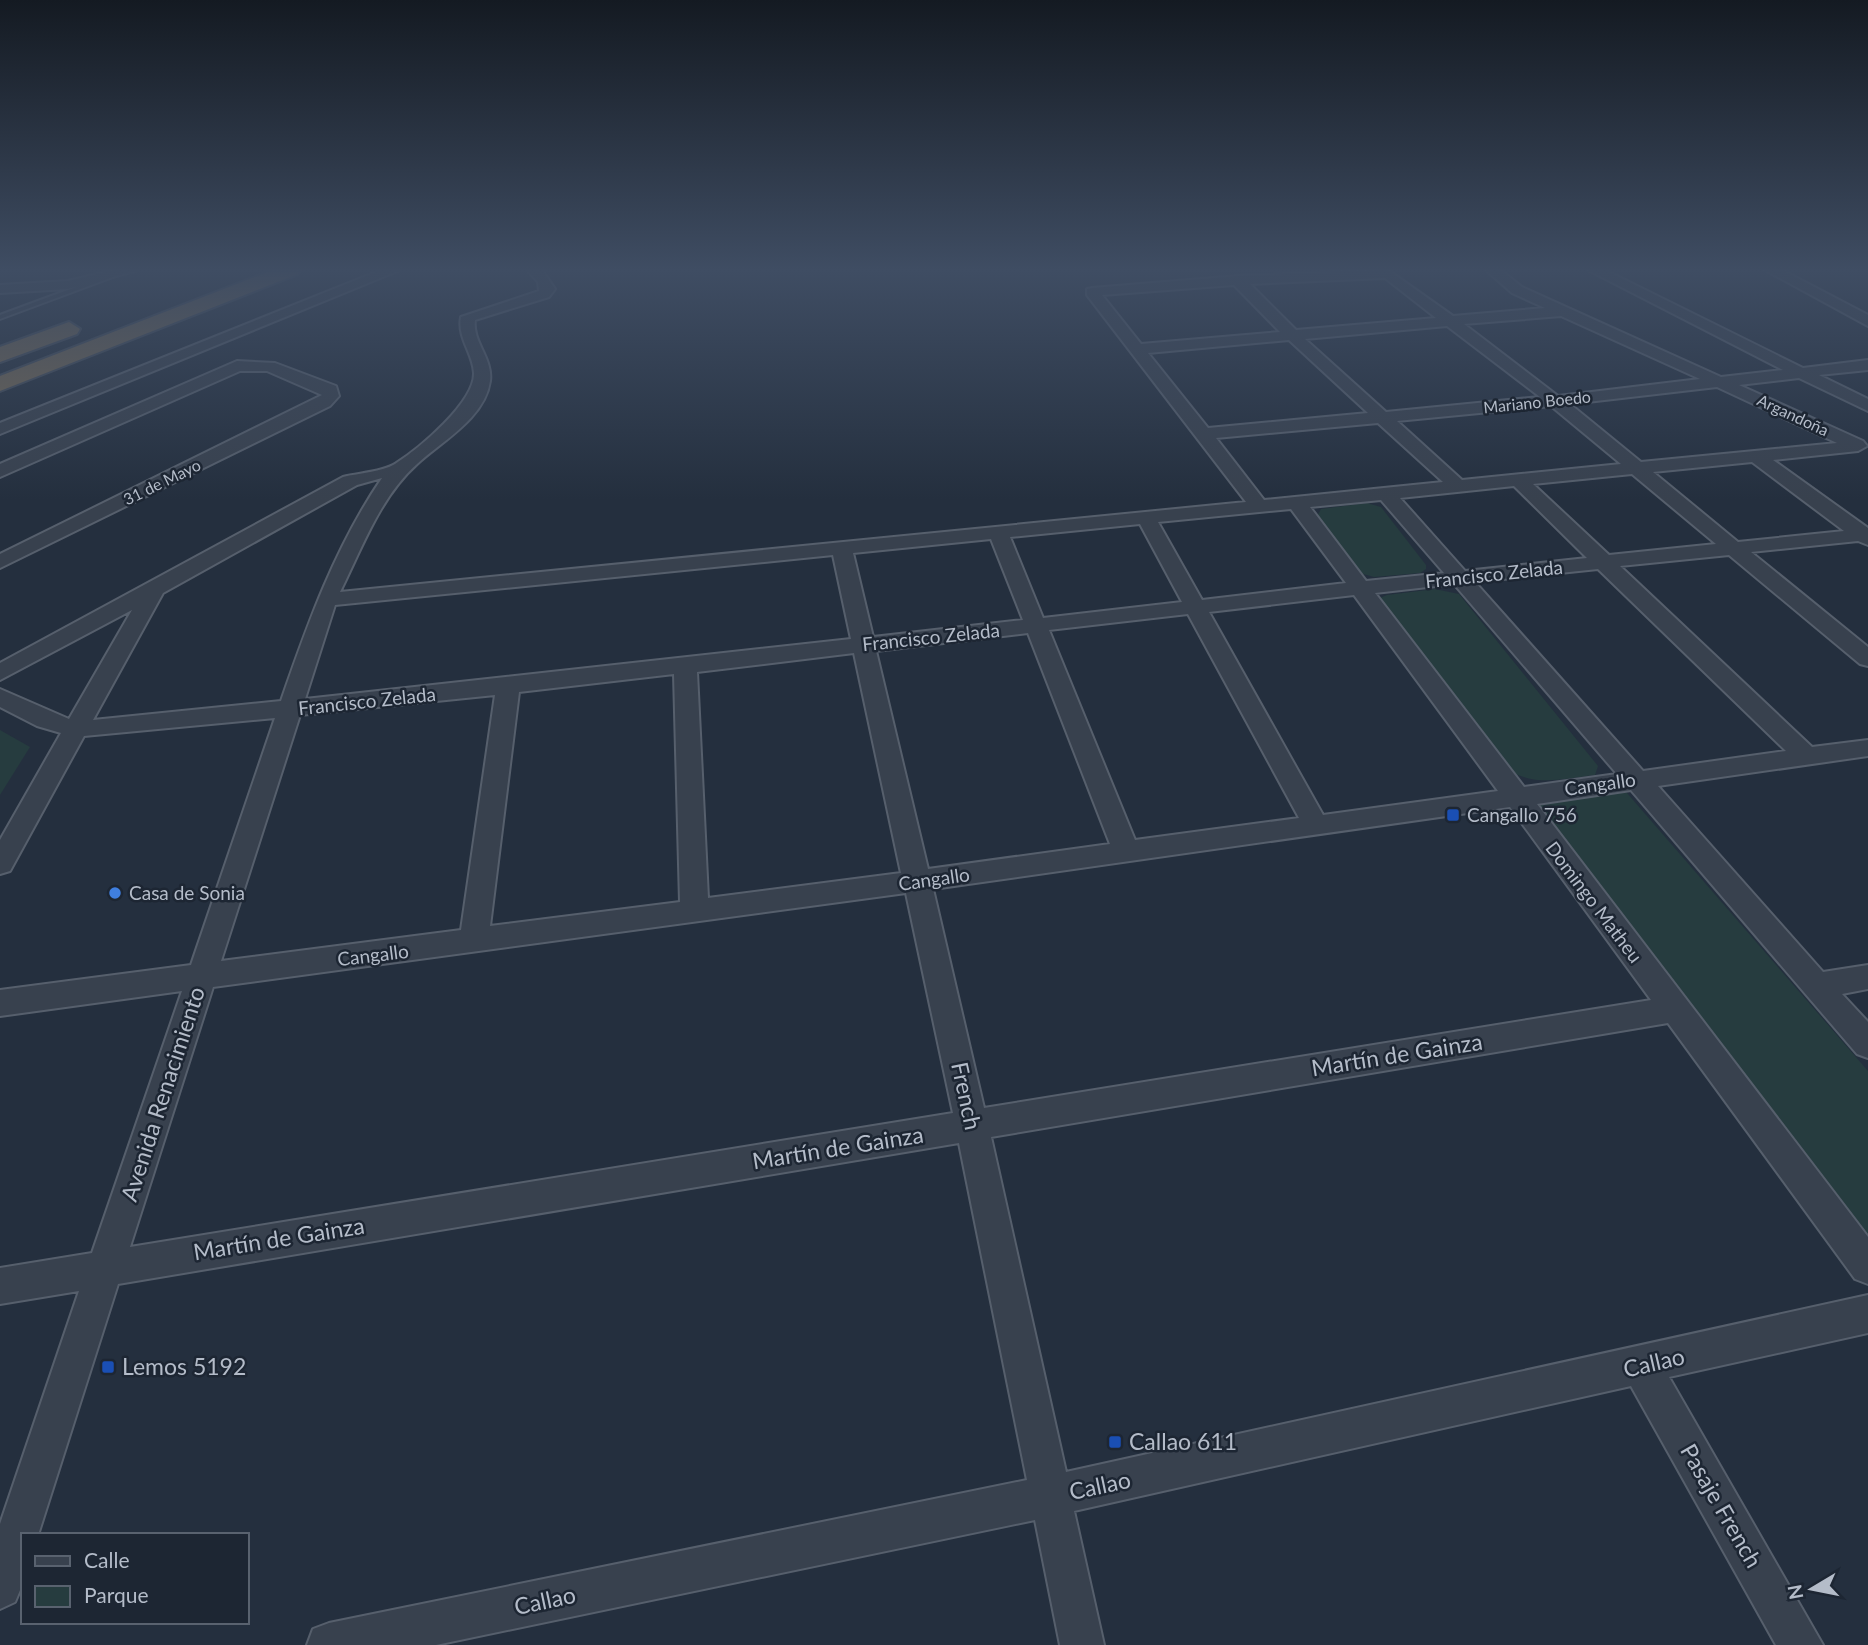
<svg xmlns="http://www.w3.org/2000/svg" width="1868" height="1645" viewBox="0 0 1868 1645" font-family="Lato,sans-serif">
	<style>
		.green { fill: #263c3f }
		.lines { fill: none; stroke-linecap: round; stroke-linejoin: round }
		.lane-casing { stroke: #565f6c; stroke-width: 4 }
		.street-casing { stroke: #565f6c; stroke-width: 4 }
		.highway-casing { stroke: #434c59; stroke-width: 4 }
		.lane { fill: #38414e; fill-rule: evenodd }
		.street { fill: #38414e; fill-rule: evenodd }
		.highway { fill: #746855; fill-rule: evenodd }
		.transit-dot { fill: #1a4fb4; stroke: #1d2633; stroke-width: 2.5 }
		.shop-dot { fill: #3f7fe0; stroke: #1d2633; stroke-width: 2.5 }
		.labels { text-anchor: middle; stroke-width: 5; stroke-linejoin: round; paint-order: stroke }
		.far-street-label { font-size: 16px; fill: #b4bcc9; stroke: #1d2633 }
		.street-label { font-size: 19px; fill: #b4bcc9; stroke: #1d2633 }
		.poi-label { font-size: 19px; fill: #b4bcc9; stroke: #1d2633; text-anchor: start }
		.near-street-label { font-size: 23px; fill: #b4bcc9; stroke: #1d2633 }
		.near-poi-label { font-size: 23px; fill: #b4bcc9; stroke: #1d2633; text-anchor: start }
	</style>
	<rect width="100%" height="100%" fill="#242f3e"/>
	<g class="green">
		<polygon points="1367,503 1381,507 1426,565 1426,569 1420,573 1374,577 1356,572 1315,520 1321,509"/>
		<path d="M 1435,589 L 1459,594 L 1598,766 L 1595,775 C 1561,779 1532,788 1502,766 L 1380,604 L 1380,598 L 1387,595 Z"/>
		<polygon points="0,730 30,747 0,795"/>
		<polygon points="1617,791 1627,793 1868,1071 1868,1245 1537,806"/>
	</g>
	<g class="lines">
		<defs>
			<polygon id="lane" points="111,274 114,276 113,277 0,319 0,315"/>
			<g id="street">
				<polygon points="114,270 138,270 68,289 0,293 0,285 68,281"/>
				<polygon points="381,270 400,270 0,434 0,423"/>
				<path d="M 527,270 L 542,270 L 555,289 L 549,297 L 475,320 C 472,342 493,358 490,381 C 485,418 442,441 417,464 C 380,497 362,548 340,592 L 1246,502 L 1087,295 L 1087,289 L 1092,288 L 1238,276 L 1388,270 L 1453,316 L 1545,308 L 1512,293 L 1486,270 L 1501,270 L 1522,287 L 1721,377 L 1783,370 L 1588,270 L 1605,270 L 1803,368 L 1868,360 L 1868,370 L 1819,375 L 1868,399 L 1868,411 L 1799,378 L 1739,385 L 1863,441 L 1867,446 L 1858,451 L 1773,460 L 1868,528 L 1868,545 L 1858,541 L 1751,552 L 1868,647 L 1868,666 L 1860,664 L 1729,555 L 1620,566 L 1812,747 L 1868,740 L 1868,756 L 1658,786 L 1823,972 L 1868,965 L 1868,989 L 1842,994 L 1868,1022 L 1868,1058 L 1857,1054 L 1631,790 L 1537,804 L 1868,1237 L 1868,1284 L 1855,1279 L 1668,1023 L 991,1137 L 1066,1472 L 1868,1295 L 1868,1333 L 1669,1377 L 1823,1645 L 1776,1645 L 1631,1386 L 1074,1511 L 1104,1645 L 1060,1645 L 1035,1520 L 436,1645 L 307,1645 L 313,1629 L 329,1623 L 1027,1480 L 959,1143 L 118,1284 L 38,1535 L 23,1535 L 23,1583 L 15,1602 L 0,1609 L 0,1524 L 79,1291 L 0,1304 L 0,1268 L 92,1253 L 182,991 L 0,1016 L 0,990 L 191,965 L 275,718 L 84,736 L 10,871 L 0,874 L 0,840 L 61,733 L 37,726 L 0,707 L 0,689 L 69,719 L 132,610 L 0,680 L 0,663 L 343,477 C 359,473 382,472 395,464 C 419,449 475,402 474,373 C 473,353 457,338 461,317 L 539,291 L 538,282 ZM 1385,278 L 1436,318 L 1296,330 L 1250,284 ZM 1234,285 L 1280,332 L 1141,344 L 1102,295 ZM 1561,316 L 1700,379 L 1558,396 L 1464,324 ZM 1447,326 L 1540,397 L 1386,412 L 1305,339 ZM 1289,340 L 1368,413 L 1208,428 L 1148,353 ZM 1717,387 L 1837,443 L 1641,462 L 1570,404 ZM 1551,406 L 1621,464 L 1462,480 L 1397,421 ZM 1378,423 L 1443,482 L 1264,500 L 1216,438 ZM 1752,462 L 1844,531 L 1738,542 L 1653,472 ZM 1632,474 L 1716,544 L 1609,555 L 1533,484 ZM 382,478 C 335,547 308,623 281,701 L 93,720 L 163,593 L 357,485 ZM 1514,486 L 1587,558 L 1465,571 L 1400,498 ZM 1381,500 L 1444,573 L 1366,581 L 1310,507 ZM 1291,509 L 1346,583 L 1202,600 L 1158,522 ZM 1140,524 L 1182,602 L 1043,618 L 1010,537 ZM 991,539 L 1023,620 L 873,637 L 853,553 ZM 833,555 L 851,639 L 305,699 L 335,605 ZM 1598,569 L 1786,751 L 1643,771 L 1475,582 ZM 1454,584 L 1617,774 L 1524,787 L 1375,593 ZM 1354,595 L 1498,791 L 1323,815 L 1209,612 ZM 1188,614 L 1299,818 L 1135,840 L 1049,630 ZM 1028,633 L 1110,844 L 928,869 L 876,651 ZM 854,653 L 901,873 L 708,898 L 697,672 ZM 674,674 L 680,902 L 490,926 L 519,692 ZM 495,695 L 461,930 L 221,961 L 300,715 ZM 1510,807 L 1651,1000 L 984,1108 L 933,889 ZM 906,893 L 953,1113 L 130,1247 L 213,987 Z"/>
				<polygon points="1765,270 1782,270 1868,315 1868,326"/>
				<polygon points="237,361 275,363 336,386 339,396 330,406 0,568 0,554 322,395 267,371 240,371 0,477 0,464"/>
			</g>
			<g id="highway">
				<polygon points="273,270 301,270 298,274 0,391 0,376"/>
				<polygon points="69,322 80,329 77,334 0,362 0,347"/>
			</g>
		</defs>
		<use href="#lane" class="lane-casing"/>
		<use href="#street" class="street-casing"/>
		<use href="#highway" class="highway-casing"/>
		<use href="#lane" class="lane"/>
		<use href="#street" class="street"/>
		<use href="#highway" class="highway"/>
	</g>
	<linearGradient id="sky" x2="0" y2="1"><stop stop-color="#141a22"/><stop offset="0.54" stop-color="#3f4d63"/><stop offset="1" stop-color="#3f4d63" stop-opacity="0"/></linearGradient>
	<rect width="1868" height="500" fill="url(#sky)"/>
	<g class="transit-dot">
		<rect x="1446" y="808" width="14" height="14" rx="3.5"/>
		<rect x="101" y="1360" width="14" height="14" rx="3.5"/>
		<rect x="1108" y="1435" width="14" height="14" rx="3.5"/>
	</g>
	<circle class="shop-dot" cx="115" cy="893" r="7"/>
	<g class="labels">
		<g class="far-street-label">
			<text transform="translate(1537 402) rotate(-6)" y="6">Mariano Boedo</text>
			<text transform="translate(1793 415) rotate(25)" y="6">Argandoña</text>
			<text transform="translate(162 482) rotate(-26)" y="6">31 de Mayo</text>
		</g>
		<g class="street-label">
			<text transform="translate(1494 574) rotate(-6)" y="7">Francisco Zelada</text>
			<text transform="translate(931 637) rotate(-6)" y="7">Francisco Zelada</text>
			<text transform="translate(367 701) rotate(-6)" y="7">Francisco Zelada</text>
			<text transform="translate(1600 784) rotate(-8)" y="7">Cangallo</text>
			<text transform="translate(934 879) rotate(-8)" y="7">Cangallo</text>
			<text transform="translate(1594 902) rotate(53)" y="7">Domingo Matheu</text>
			<text transform="translate(373 955) rotate(-7)" y="7">Cangallo</text>
		</g>
		<g class="poi-label">
			<text x="1467" y="822">Cangallo 756</text>
			<text x="129" y="900">Casa de Sonia</text>
		</g>
		<g class="near-street-label">
			<text transform="translate(1397 1055) rotate(-9)" y="8">Martín de Gainza</text>
			<text transform="translate(163 1094) rotate(-72)" y="8">Avenida Renacimiento</text>
			<text transform="translate(966 1096) rotate(78)" y="8">French</text>
			<text transform="translate(838 1148) rotate(-9)" y="8">Martín de Gainza</text>
			<text transform="translate(279 1239) rotate(-9)" y="8">Martín de Gainza</text>
			<text transform="translate(1654 1363) rotate(-13)" y="8">Callao</text>
			<text transform="translate(1100 1486) rotate(-12)" y="8">Callao</text>
			<text transform="translate(1721 1506) rotate(60)" y="8">Pasaje French</text>
			<text transform="translate(545 1601) rotate(-12)" y="8">Callao</text>
		</g>
		<g class="near-poi-label">
			<text x="122" y="1375">Lemos 5192</text>
			<text x="1129" y="1450">Callao 611</text>
		</g>
	</g>
	<rect x="21" y="1533" width="228" height="91" fill="#1d2633" stroke="#59626f" stroke-width="2"/>
	<rect x="35" y="1556" width="35" height="10" fill="#38414e" stroke="#59626f" stroke-width="2"/>
	<text x="84" y="1568" font-size="21" fill="#b4bcc9">Calle</text>
	<rect x="35" y="1586" width="35" height="21" fill="#263c3f" stroke="#59626f" stroke-width="2"/>
	<text x="84" y="1603" font-size="21" fill="#b4bcc9">Parque</text>
	<g transform="translate(1812 1589) rotate(260)" stroke="#1d2633" stroke-width="5" paint-order="stroke">
	<path d="M0-5L12 26L0 18L-12 26Z" fill="#b4bcc9"/>
	<text y="-10" font-size="19" font-weight="bold" text-anchor="middle" fill="#b4bcc9">N</text>
	</g>
</svg>
